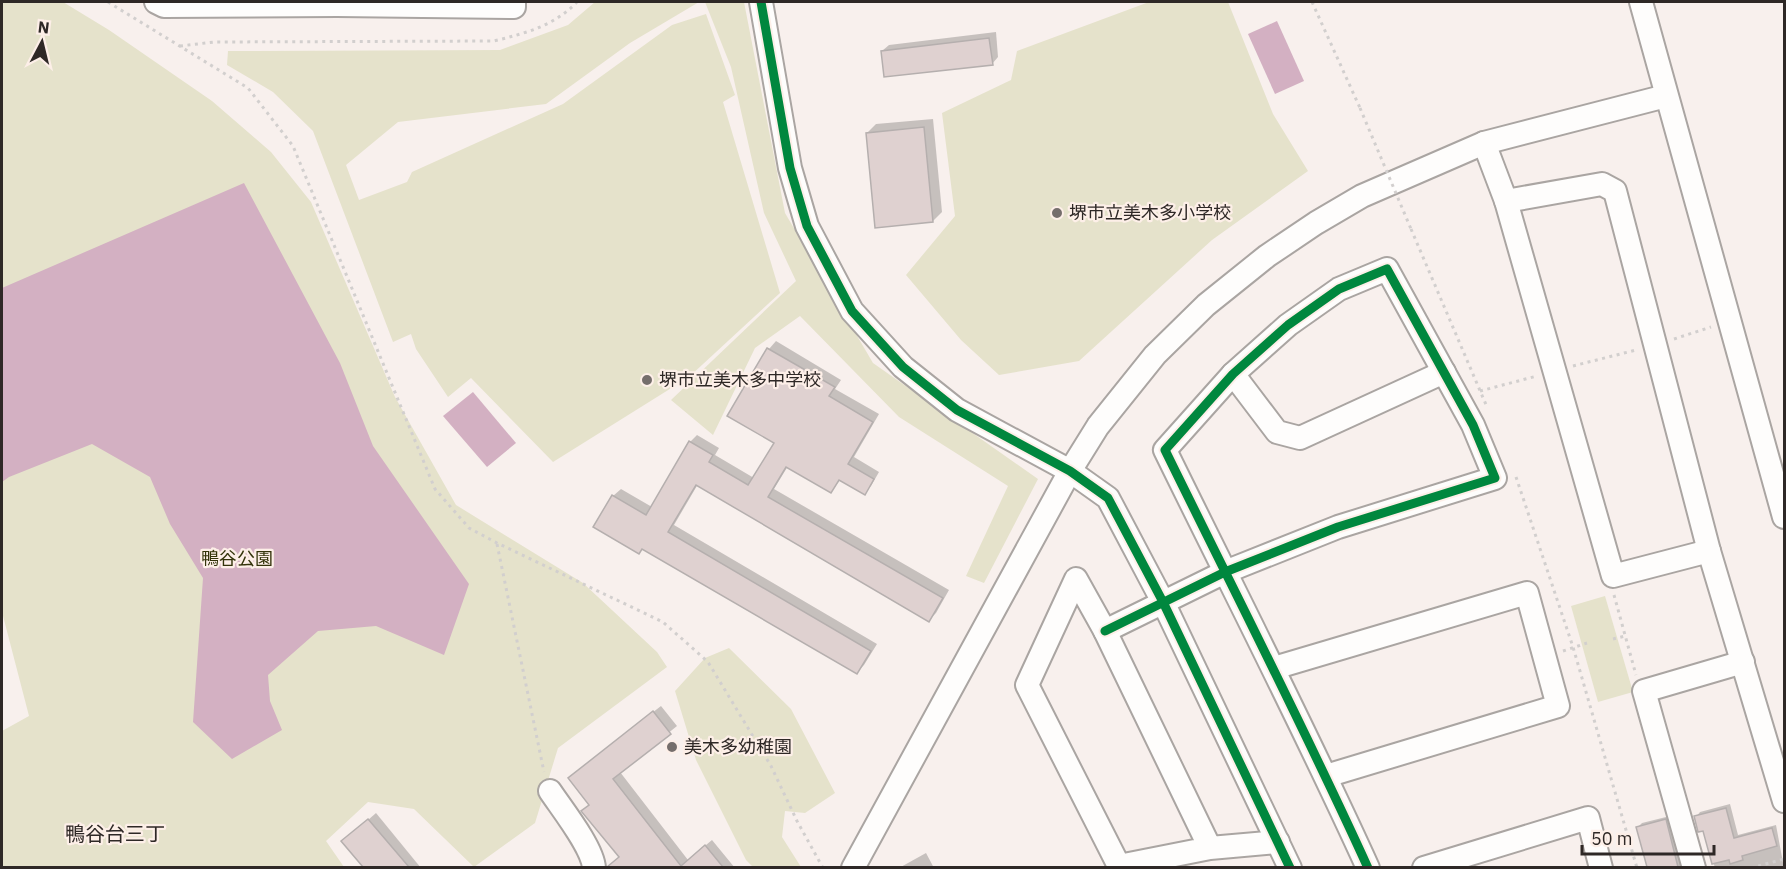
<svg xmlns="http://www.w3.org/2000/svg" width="1786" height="869" viewBox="0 0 1786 869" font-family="'IBM Plex Sans','Noto Sans JP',sans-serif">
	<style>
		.green { fill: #e5e2cb }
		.water { fill: #d3b0c2 }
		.shadow { fill: #0003 }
		.building { fill: #dfd1d0; stroke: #b5afae; stroke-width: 1.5 }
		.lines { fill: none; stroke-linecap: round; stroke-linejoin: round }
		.minor-casing { stroke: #aaa5a2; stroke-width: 26 }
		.path { stroke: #d2cfce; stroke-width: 3; stroke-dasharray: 3 4.5; stroke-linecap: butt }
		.minor { stroke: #fefdfc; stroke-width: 22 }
		.path-bridge { stroke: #d2cfce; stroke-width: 3; stroke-dasharray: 3 4.5; stroke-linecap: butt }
		.cycleway-casing { stroke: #fdefe8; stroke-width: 13 }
		.cycleway { stroke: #00873e; stroke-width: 9 }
		.poi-dot { fill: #756e6c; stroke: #fdefe8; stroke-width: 2 }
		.labels { text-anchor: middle; stroke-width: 4.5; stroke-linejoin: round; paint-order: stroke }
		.poi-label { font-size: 18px; fill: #2e2826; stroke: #fdefe8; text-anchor: start }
		.park-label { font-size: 18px; fill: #33330a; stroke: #fdefe8 }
		.neighbourhood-label { font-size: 20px; fill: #2e2826; stroke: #fdefe8 }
	</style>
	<rect width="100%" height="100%" fill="#f8f0ed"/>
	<g class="green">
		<polygon points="2,2 63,2 109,30 212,101 271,152 311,202 395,397 456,505 583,583 657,652 667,667 558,748 535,823 474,867 414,809 368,802 326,841 344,867 2,867 2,731 29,716 2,612"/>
		<polygon points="595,2 699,2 630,43 546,104 398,122 346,165 359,200 407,182 412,172 563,104 672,25 706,14 735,95 723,102 780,293 689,377 553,462 471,378 448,397 416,349 411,334 393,342 313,131 273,92 227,65 228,51 500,50 568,25"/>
		<polygon points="705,2 744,2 785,213 873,363 1038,479 984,583 966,576 1008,486 899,417 800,316 755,348 713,435 671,400 796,281 764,213 731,67"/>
		<polygon points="1149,2 1228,2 1273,114 1308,171 1212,240 1079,361 999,375 961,340 906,275 955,216 942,113 1011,80 1017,51"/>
		<polygon points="1605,596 1633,692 1598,702 1571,606"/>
		<polygon points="729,648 791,709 835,793 805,813 785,811 782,837 801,867 753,867 746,860 696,760 675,691 705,658"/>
	</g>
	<g class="water">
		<polygon points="1277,21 1304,81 1275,94 1248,34"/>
		<polygon points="244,183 340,363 373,446 469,584 444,655 376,626 318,631 268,675 270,701 282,730 232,759 193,722 203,578 170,524 150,477 92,444 9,477 2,482 2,288"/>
		<polygon points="473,392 516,443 487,467 443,416"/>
	</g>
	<g class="shadow">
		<polygon points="996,32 998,57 992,64 882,51 889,45"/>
		<polygon points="933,119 942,212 933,221 867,133 876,124"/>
		<polygon points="776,341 841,380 835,389 879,414 854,457 879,472 871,486 864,493 841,479 831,491 788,466 774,489 949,590 936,613 929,620 698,484 674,525 877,644 864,665 857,672 643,548 595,527 613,496 621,489 652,507 690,442 697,435 719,448 715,455 754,478 776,442 729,415 769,349"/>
		<polygon points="661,706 677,726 620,772 688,860 712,840 735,868 617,868 614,863 620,857 591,804 577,771"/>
		<polygon points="1730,804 1738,835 1776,825 1784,868 1715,868 1704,829 1696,817 1700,812"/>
		<polygon points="376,813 421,868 365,868 343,842"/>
		<polygon points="1670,816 1682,868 1648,868 1638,827 1642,823"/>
		<polygon points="926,853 934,868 899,868"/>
	</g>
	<g class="building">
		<polygon points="989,38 993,65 884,77 881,51"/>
		<polygon points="924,127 933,222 875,228 866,133"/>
		<polygon points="767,348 835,387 829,396 873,422 848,464 874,479 865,495 839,480 831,493 786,467 768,497 943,598 929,622 696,485 668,532 871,651 857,674 642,549 639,554 593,527 612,495 646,515 689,441 713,455 709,462 748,485 774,443 727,416"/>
		<polygon points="653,711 671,734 613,779 681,866 705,845 723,867 607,867 619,857 581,811 589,805 568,778"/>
		<polygon points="1726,808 1734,838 1772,828 1777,846 1742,856 1743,860 1730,864 1729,860 1712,864 1703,831 1698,832 1694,816"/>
		<polygon points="368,819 409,867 363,867 341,841"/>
		<polygon points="1666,819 1678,867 1647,867 1636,827"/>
	</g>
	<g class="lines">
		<defs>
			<g id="minor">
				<polyline points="156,2 164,6 337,5 514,7 514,2"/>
				<polyline points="761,2 790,168 807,226 852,311 903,367 957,410 1070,471 1108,498 1163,602 1290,868"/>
				<polyline points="1641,2 1784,517"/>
				<polyline points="1484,143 1506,201 1613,576 1709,551"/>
				<polyline points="1506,201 1602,184 1615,191 1709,551 1784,801"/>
				<polyline points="1233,374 1277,432 1300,438 1444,372"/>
				<path d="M 1105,631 L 1225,572 L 1338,527 L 1495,478 L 1473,425 L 1387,269 L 1339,289 L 1288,325 L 1233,374 L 1165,450 C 1233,589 1304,727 1368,868"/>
				<polyline points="1274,668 1527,593 1558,706 1326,776"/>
				<path d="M 550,791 C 562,809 593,848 594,868"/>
				<polyline points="1210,848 1105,631 1076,579 1027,685 1119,866 1210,848 1278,842"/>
				<polyline points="853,868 1070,471 1098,426 1155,355 1206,305 1267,256 1316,223 1362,196 1484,143 1666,96"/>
				<polyline points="1424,868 1588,818 1601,868"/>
				<polyline points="1694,868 1644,691 1743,662"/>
			</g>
		</defs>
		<use href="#minor" class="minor-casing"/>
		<g class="path">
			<polyline points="108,2 248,88 293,146 435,489 469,528 497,543 663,622 708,662 771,766 797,821 823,868"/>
			<polyline points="1312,2 1360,108"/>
			<path d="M 180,46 L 214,42 L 494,41 C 526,33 554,26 577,2"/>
			<polyline points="1411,229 1487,407"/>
			<polyline points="1674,339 1711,327"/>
			<polyline points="1573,366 1636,350"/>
			<polyline points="1480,391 1537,376"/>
			<polyline points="1516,477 1573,647 1637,868"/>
			<polyline points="497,544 544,772"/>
			<polyline points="1614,595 1636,675"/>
			<polyline points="1613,639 1625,636"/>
			<polyline points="1563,651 1587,643"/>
			<polyline points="1751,868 1784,859"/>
		</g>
		<use href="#minor" class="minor"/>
		<polyline class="path-bridge" points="1360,108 1411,229"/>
		<defs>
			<g id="cycleway">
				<polyline points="761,2 790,168 807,226 852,311 903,367 957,410 1070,471 1108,498 1163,602 1290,868"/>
				<path d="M 1105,631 L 1225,572 L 1338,527 L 1495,478 L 1473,425 L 1387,269 L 1339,289 L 1288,325 L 1233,374 L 1165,450 C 1233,589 1304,727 1368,868"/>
			</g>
		</defs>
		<use href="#cycleway" class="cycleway-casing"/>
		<use href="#cycleway" class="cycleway"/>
	</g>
	<g class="poi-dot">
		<circle cx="1057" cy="213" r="6"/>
		<circle cx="647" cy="380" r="6"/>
		<circle cx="672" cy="747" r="6"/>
	</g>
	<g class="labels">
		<g class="poi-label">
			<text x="1069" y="219">堺市立美木多小学校</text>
			<text x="659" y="386">堺市立美木多中学校</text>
			<text x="684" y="753">美木多幼稚園</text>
		</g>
		<g class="park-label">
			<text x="237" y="565">鴨谷公園</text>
		</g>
		<g class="neighbourhood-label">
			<text x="115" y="841">鴨谷台三丁</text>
		</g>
	</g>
	<rect width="1786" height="869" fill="none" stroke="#2e2826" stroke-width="6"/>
	<g transform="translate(42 42) rotate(7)" stroke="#fdefe8" stroke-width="4.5" paint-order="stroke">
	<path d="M0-4.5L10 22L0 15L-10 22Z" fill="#2e2826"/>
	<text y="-9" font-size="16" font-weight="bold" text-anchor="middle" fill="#2e2826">N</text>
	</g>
	<path d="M1582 845v9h132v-9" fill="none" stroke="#2e2826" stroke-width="3"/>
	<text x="1591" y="845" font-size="18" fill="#2e2826" stroke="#fdefe8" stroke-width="4.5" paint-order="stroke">50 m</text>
</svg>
